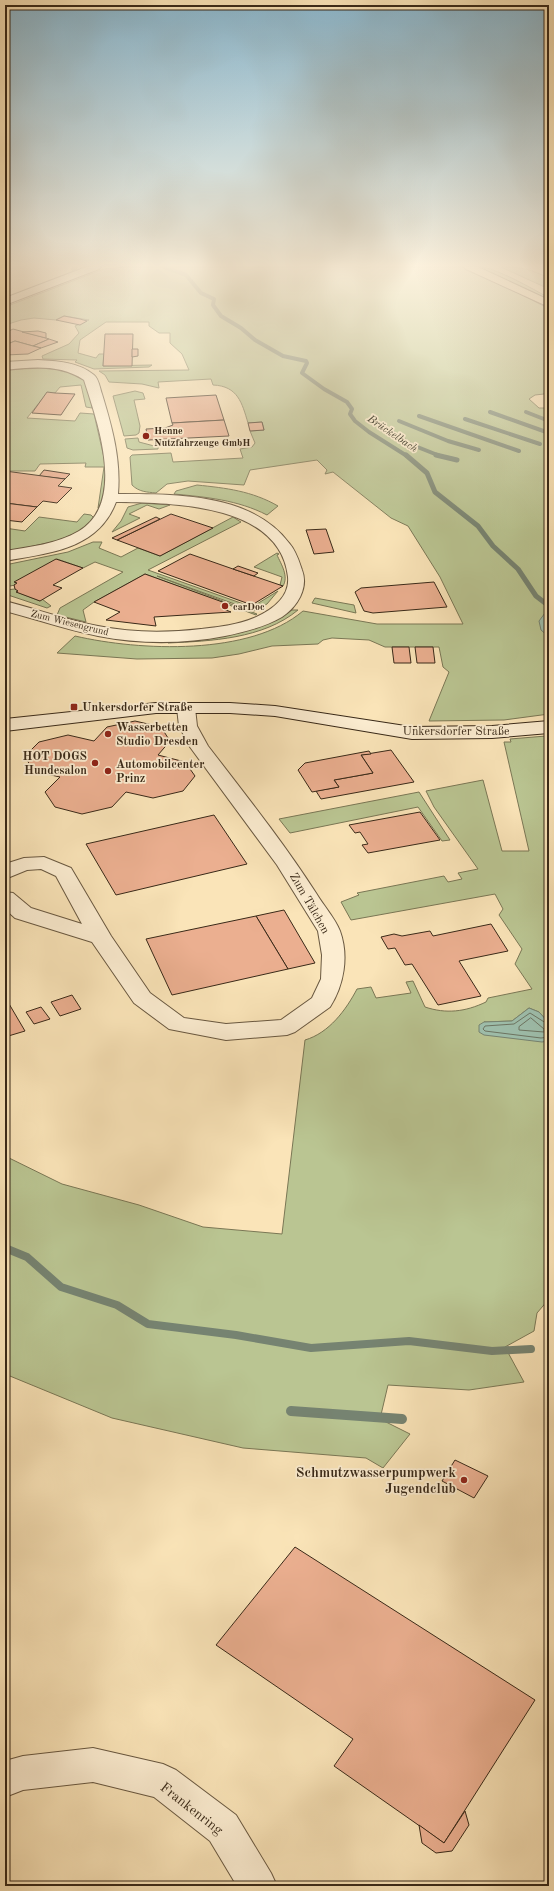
<svg xmlns="http://www.w3.org/2000/svg" width="554" height="1891" viewBox="0 0 554 1891" font-family="'Old Standard TT',serif">
	<style>
		.green { fill: #bac592; stroke: #7a7755 }
		.water { fill: #9ebfad; stroke: #768371 }
		.lines { fill: none; stroke-linecap: round; stroke-linejoin: round }
		.shore { stroke: #6c7462; stroke-width: 1 }
		.stream-far3 { stroke: #768371; stroke-width: 4 }
		.stream-far2 { stroke: #768371; stroke-width: 5 }
		.stream-far1 { stroke: #768371; stroke-width: 8 }
		.stream { stroke: #768371; stroke-width: 10 }
		.building { fill: #ebaf90; stroke: #392918 }
		.street-casing { stroke: #695840; stroke-width: 2 }
		.secondary-casing { stroke: #392918; stroke-width: 2 }
		.primary-casing { stroke: #392918; stroke-width: 2 }
		.street { fill: #fcedd1; fill-rule: evenodd }
		.secondary { fill: #fcedd1; fill-rule: evenodd }
		.primary { fill: #fae4b8; fill-rule: evenodd }
		.poi-dot { fill: #8f2418; stroke: #fcedd1; stroke-width: 1.5 }
		.labels { text-anchor: middle; stroke-width: 3.5; stroke-linejoin: round; paint-order: stroke }
		.far-poi-label { font-size: 10px; font-weight: bold; fill: #392918; stroke: #fcedd1; text-anchor: start }
		.far-street-label { font-size: 10px; fill: #392918; stroke: #fcedd1 }
		.far-water-label { font-size: 11px; font-style: italic; fill: #524e3d; stroke: #fcedd1 }
		.poi-label { font-size: 12px; font-weight: bold; fill: #392918; stroke: #fcedd1; text-anchor: start }
		.street-label { font-size: 12px; fill: #392918; stroke: #fcedd1 }
		.near-poi-label { font-size: 14px; font-weight: bold; fill: #392918; stroke: #fcedd1; text-anchor: end }
		.near-street-label { font-size: 14px; fill: #392918; stroke: #fcedd1 }
	</style>
	<rect width="100%" height="100%" fill="#fae4b8"/>
	<filter id="stains"><feTurbulence type="fractalNoise" baseFrequency=".005" numOctaves="4"/><feColorMatrix values="0 0 0 0 .2 0 0 0 0 .09 0 0 0 0 .02 0 0 0 .5 -.17"/></filter>
	<radialGradient id="worn" r=".72"><stop offset=".6" stop-color="#630" stop-opacity="0"/><stop offset="1" stop-color="#630" stop-opacity=".3"/></radialGradient>
	<g class="green">
		<path d="M 122,267 L 462,267 L 515,291 L 549,309 L 549,379 L 546,381 L 546,390 L 544,394 L 535,395 L 529,399 L 539,408 L 549,408 L 549,613 L 545,613 L 546,637 L 549,637 L 549,714 L 504,720 L 429,721 L 449,672 L 443,667 L 439,647 L 385,647 L 369,640 L 332,638 L 323,640 L 318,644 L 272,646 L 239,654 L 212,658 L 137,659 L 57,653 L 75,636 C 140,651 250,656 303,611 L 377,624 L 463,624 L 440,577 L 408,526 L 391,518 L 333,472 L 325,474 L 327,470 L 317,460 L 250,470 L 244,485 L 188,481 L 167,484 L 156,493 C 147,492 139,492 132,485 L 130,457 L 132,455 L 171,453 L 173,462 L 243,458 L 240,449 L 252,447 L 255,443 L 250,431 L 264,430 L 262,422 L 248,423 C 242,403 238,386 213,385 L 211,379 L 158,382 L 159,388 L 142,384 L 109,382 L 105,375 L 99,371 L 189,370 L 182,354 L 170,343 L 170,333 L 159,333 L 149,326 L 149,322 L 106,322 L 80,340 L 78,353 L 96,358 L 99,354 L 104,354 L 103,366 L 152,365 L 149,367 L 94,369 L 75,362 L 77,360 L 43,359 L 42,356 L 69,344 L 79,333 L 75,326 L 89,320 L 64,316 L 56,320 L 34,318 L 21,320 L 5,325 L 5,307 L 104,269 Z"/>
		<path d="M 479,267 C 495,267 533,289 549,298 L 549,300 Z"/>
		<path d="M 501,267 C 524,267 529,269 549,278 L 549,289 Z"/>
		<path d="M 43,367 C 54,368 81,371 86,383 C 90,391 91,400 92,408 L 86,407 L 81,385 L 60,387 L 55,393 L 47,393 L 27,418 L 75,421 L 80,413 L 94,414 L 107,471 L 101,508 L 98,508 L 104,467 L 85,467 L 86,463 L 40,464 L 35,471 L 5,471 L 5,370 Z"/>
		<polygon points="135,391 143,393 145,399 134,400 140,426 139,433 136,435 124,436 113,396"/>
		<polygon points="138,438 139,442 158,447 158,449 133,450 127,448 125,439"/>
		<path d="M 197,485 C 226,488 252,491 278,506 L 267,515 C 238,500 206,497 174,494 L 176,491 Z"/>
		<polygon points="142,503 170,505 159,509 147,505 129,514 140,518 112,532 121,521 128,507"/>
		<polygon points="84,514 91,515 95,519 81,531 57,541 5,552 5,528 25,531 39,517 77,522"/>
		<polygon points="233,517 241,522 148,570 252,607 278,591 267,604 254,611 157,576 257,614 256,615 145,574 94,602 83,610 86,622 57,615 60,608 123,572 95,562 83,568 57,559 15,585 5,587 5,565 68,552 93,542 102,542 99,548 121,557 138,548 160,556"/>
		<path d="M 277,553 L 279,554 L 277,555 C 281,564 289,576 283,586 L 280,585 L 282,577 L 254,567 Z"/>
		<polygon points="15,589 18,591 17,592 40,601 42,599 51,606 47,608 5,594 5,590"/>
		<polygon points="315,598 354,605 356,613 312,603"/>
		<path d="M 292,610 L 298,610 C 263,639 211,641 168,643 L 168,641 C 211,636 254,635 292,610 Z"/>
		<path d="M 546,736 L 549,740 L 549,823 L 546,854 L 549,882 L 549,1023 L 539,1012 L 529,1008 L 512,1021 L 484,1022 L 548,1041 L 549,1039 L 549,1299 L 537,1313 L 534,1331 L 505,1347 L 524,1382 L 469,1390 L 388,1385 L 380,1419 L 410,1434 L 383,1468 L 366,1458 L 243,1448 L 112,1418 L 5,1374 L 5,1156 L 62,1184 L 139,1205 L 203,1227 L 282,1234 L 305,1040 C 329,1033 346,1010 357,989 L 371,987 L 376,998 L 411,993 L 406,982 L 413,981 L 425,1007 C 446,1014 465,1012 486,1002 L 488,998 L 532,989 L 515,964 L 522,949 L 499,915 L 503,909 L 495,894 L 351,920 L 341,902 L 359,895 L 357,893 L 444,876 L 448,882 L 462,879 L 458,873 L 478,869 L 434,807 L 426,791 L 483,780 L 502,851 L 529,851 L 504,742 L 511,742 L 510,739 Z"/>
		<polygon points="419,792 450,840 442,841 418,807 290,833 279,819"/>
	</g>
	<g class="water">
		<polygon points="545,613 549,613 549,637 541,630 539,621"/>
		<polygon points="529,1008 539,1012 549,1023 548,1041 542,1042 484,1035 479,1032 479,1025 484,1022 512,1021"/>
	</g>
	<g class="lines">
		<g class="shore">
			<polygon points="531,1018 544,1029 544,1032 519,1030 519,1027"/>
			<polyline points="549,1025 530,1013 514,1024 485,1026 483,1029 485,1031 541,1038 549,1037"/>
		</g>
		<g class="stream-far3">
			<polyline points="164,267 186,275 201,293 214,299 213,305 221,316 241,328 255,340 283,356 306,361 307,363 302,373 324,389 347,402 352,409 350,414 355,421 369,432 407,456"/>
			<polyline points="73,269 76,267"/>
			<polyline points="490,412 549,433"/>
			<polyline points="526,412 549,421"/>
			<polyline points="419,416 519,451"/>
			<polyline points="465,419 540,444"/>
			<polyline points="399,421 448,441 479,450"/>
			<polyline points="385,428 410,444 440,456"/>
		</g>
		<g class="stream-far2">
			<polyline points="406,455 427,473 435,492 478,526 493,546 518,569 536,596 549,606"/>
			<polyline points="436,455 457,460"/>
		</g>
		<polyline class="stream-far1" points="5,1248 27,1257 61,1287 117,1305 148,1324 236,1335 311,1348 409,1341 492,1351 531,1349"/>
		<polyline class="stream" points="291,1411 402,1419"/>
	</g>
	<g class="building">
		<polygon points="64,316 80,319 87,321 80,325 56,320"/>
		<polygon points="13,329 46,338 49,339 33,346 15,341 5,345 5,333"/>
		<polygon points="38,331 46,333 46,338 22,332"/>
		<polygon points="105,334 133,334 132,366 103,366"/>
		<polygon points="49,339 58,342 41,348 33,346"/>
		<polygon points="15,341 33,346 41,348 28,354 5,355 5,345"/>
		<polygon points="132,349 138,349 138,356 132,357"/>
		<polygon points="47,392 55,393 75,394 61,415 32,413"/>
		<polygon points="216,395 224,420 172,423 166,398"/>
		<polygon points="224,420 229,436 148,440 143,435 147,433 146,429 165,428 173,425 172,423"/>
		<polygon points="262,422 264,430 250,431 248,423"/>
		<polygon points="44,470 70,474 65,479 39,476"/>
		<polygon points="5,471 65,479 58,486 72,488 57,503 43,501 37,507 5,503"/>
		<polygon points="5,503 37,507 22,522 5,520"/>
		<polygon points="171,514 213,528 160,556 117,540"/>
		<polygon points="156,517 160,519 117,540 112,538"/>
		<polygon points="326,529 334,552 314,554 306,530"/>
		<polygon points="190,554 233,569 283,586 252,605 158,571"/>
		<polygon points="56,559 83,568 53,585 62,588 40,601 16,592 18,591 15,589 14,585 17,583 14,582"/>
		<polygon points="238,566 258,573 254,576 233,569"/>
		<polygon points="145,574 228,604 221,608 231,612 154,617 156,626 106,620 120,612 94,602"/>
		<polygon points="434,582 447,607 373,613 364,611 355,592 361,588"/>
		<polygon points="392,647 409,647 411,663 394,663"/>
		<polygon points="415,647 433,647 435,663 417,663"/>
		<polygon points="135,721 161,727 170,741 158,755 185,762 195,776 183,791 153,798 126,792 112,807 82,814 55,807 45,792 60,777 33,771 25,756 39,742 68,735 94,741 107,727"/>
		<polygon points="391,750 414,782 321,799 316,791 339,787 334,780 373,773 361,755"/>
		<polygon points="369,751 371,754 361,755 373,773 334,780 339,787 312,792 298,770 305,763"/>
		<polygon points="420,812 440,840 368,853 362,845 368,844 360,832 355,833 349,825"/>
		<polygon points="214,815 247,864 116,895 86,844"/>
		<polygon points="284,910 315,963 288,969 256,916"/>
		<polygon points="256,916 288,969 172,995 146,939"/>
		<polygon points="491,924 508,951 459,961 481,996 438,1005 412,964 405,965 395,948 388,949 381,937 394,934 402,936 430,931 433,936"/>
		<polygon points="72,995 81,1009 60,1016 51,1002"/>
		<polygon points="5,997 25,1031 5,1037"/>
		<polygon points="41,1007 50,1019 34,1024 26,1012"/>
		<polygon points="455,1460 488,1476 474,1498 442,1481"/>
		<polygon points="295,1547 535,1700 444,1843 334,1766 353,1739 216,1645"/>
		<polygon points="465,1811 469,1825 452,1851 436,1853 422,1843 419,1825 444,1843"/>
	</g>
	<g class="lines">
		<defs>
			<g id="street">
				<path d="M 38,360 C 56,361 79,362 94,375 C 99,379 100,389 102,394 C 112,427 121,459 118,494 C 174,494 252,493 289,543 C 296,551 299,561 302,570 C 309,588 297,607 282,617 C 265,627 244,632 225,636 C 184,644 139,644 98,636 C 67,630 36,619 5,611 L 5,601 C 36,609 67,620 98,626 C 132,633 167,633 201,629 C 218,627 237,625 254,618 C 270,611 290,598 288,577 C 280,503 171,503 116,502 C 98,550 48,553 5,561 L 5,551 C 29,547 57,544 79,531 C 127,502 97,421 84,380 C 60,364 33,367 5,370 L 5,362 Z"/>
				<path d="M 186,703 L 192,704 L 195,708 L 197,726 L 208,746 C 245,794 283,842 316,893 C 323,905 335,918 340,931 C 349,956 344,985 330,1007 L 295,1032 L 287,1035 L 226,1040 L 169,1029 L 134,1003 L 92,942 L 15,918 L 5,909 L 5,892 L 13,893 L 31,908 L 82,924 L 56,876 L 41,869 L 27,870 L 5,879 L 5,864 L 24,858 L 44,857 L 71,868 L 111,936 L 150,993 L 184,1018 L 226,1024 L 281,1020 L 312,998 L 321,979 L 322,955 L 318,931 L 277,865 L 190,747 L 179,726 L 177,708 L 180,704 Z"/>
				<polygon points="93,1748 163,1764 176,1770 236,1815 271,1873 277,1886 237,1886 210,1841 154,1797 93,1782 23,1790 5,1797 5,1761 23,1756"/>
			</g>
			<g id="secondary">
				<polygon points="86,267 101,267 99,269 5,305 5,298"/>
				<polygon points="156,703 230,703 275,706 412,727 492,726 549,721 549,733 492,738 412,739 275,716 230,713 156,713 5,731 5,719"/>
			</g>
			<polygon id="primary" points="464,267 478,267 549,300 549,307 466,269"/>
		</defs>
		<use href="#street" class="street-casing"/>
		<use href="#secondary" class="secondary-casing"/>
		<use href="#primary" class="primary-casing"/>
		<use href="#street" class="street"/>
		<use href="#secondary" class="secondary"/>
		<use href="#primary" class="primary"/>
	</g>
	<linearGradient id="sky" x2="0" y2="1"><stop stop-color="#8ab8d0"/><stop offset="0.5" stop-color="#fdf3df"/><stop offset="1" stop-color="#fdf3df" stop-opacity="0"/></linearGradient>
	<rect width="554" height="531" fill="url(#sky)"/>
	<g class="poi-dot">
		<circle cx="146" cy="436" r="4"/>
		<circle cx="225" cy="606" r="4"/>
		<rect x="70" y="703" width="8" height="8" rx="2"/>
		<circle cx="108" cy="734" r="4"/>
		<circle cx="95" cy="763" r="4"/>
		<circle cx="108" cy="771" r="4"/>
		<circle cx="464" cy="1480" r="4"/>
	</g>
	<g class="labels">
		<g class="far-poi-label">
			<text x="154" y="434">Henne<tspan x="154" dy="12">Nutzfahrzeuge GmbH</tspan></text>
			<text x="233" y="610">carDoc</text>
		</g>
		<g class="far-street-label">
			<text transform="translate(70 622) rotate(14)" y="4">Zum Wiesengrund</text>
		</g>
		<g class="far-water-label">
			<text transform="translate(393 433) rotate(34)" y="4">Brückelbach</text>
		</g>
		<g class="poi-label">
			<text x="82" y="711">Unkersdorfer Straße</text>
			<text x="116" y="731">Wasserbetten<tspan x="116" dy="14">Studio Dresden</tspan></text>
			<text x="87" y="760" text-anchor="end">HOT DOGS<tspan x="87" dy="14">Hundesalon</tspan></text>
			<text x="116" y="768">Automobilcenter<tspan x="116" dy="14">Prinz</tspan></text>
		</g>
		<g class="street-label">
			<text x="456" y="735">Unkersdorfer Straße</text>
			<text transform="translate(310 903) rotate(60)" y="4">Zum Tälchen</text>
		</g>
		<g class="near-poi-label">
			<text x="456" y="1477">Schmutzwasserpumpwerk<tspan x="456" dy="16">Jugendclub</tspan></text>
		</g>
		<g class="near-street-label">
			<text transform="translate(192 1808) rotate(38)" y="5">Frankenring</text>
		</g>
	</g>
	<rect width="554" height="1891" fill="none" stroke="#fae4b8" stroke-width="20"/>
	<rect x="6" y="6" width="542" height="1879" fill="none" stroke="#392918" stroke-width="2"/>
	<rect x="10" y="10" width="534" height="1871" fill="none" stroke="#392918"/>
	<rect width="100%" height="100%" filter="url(#stains)"/>
	<rect width="100%" height="100%" fill="url(#worn)"/>
</svg>
